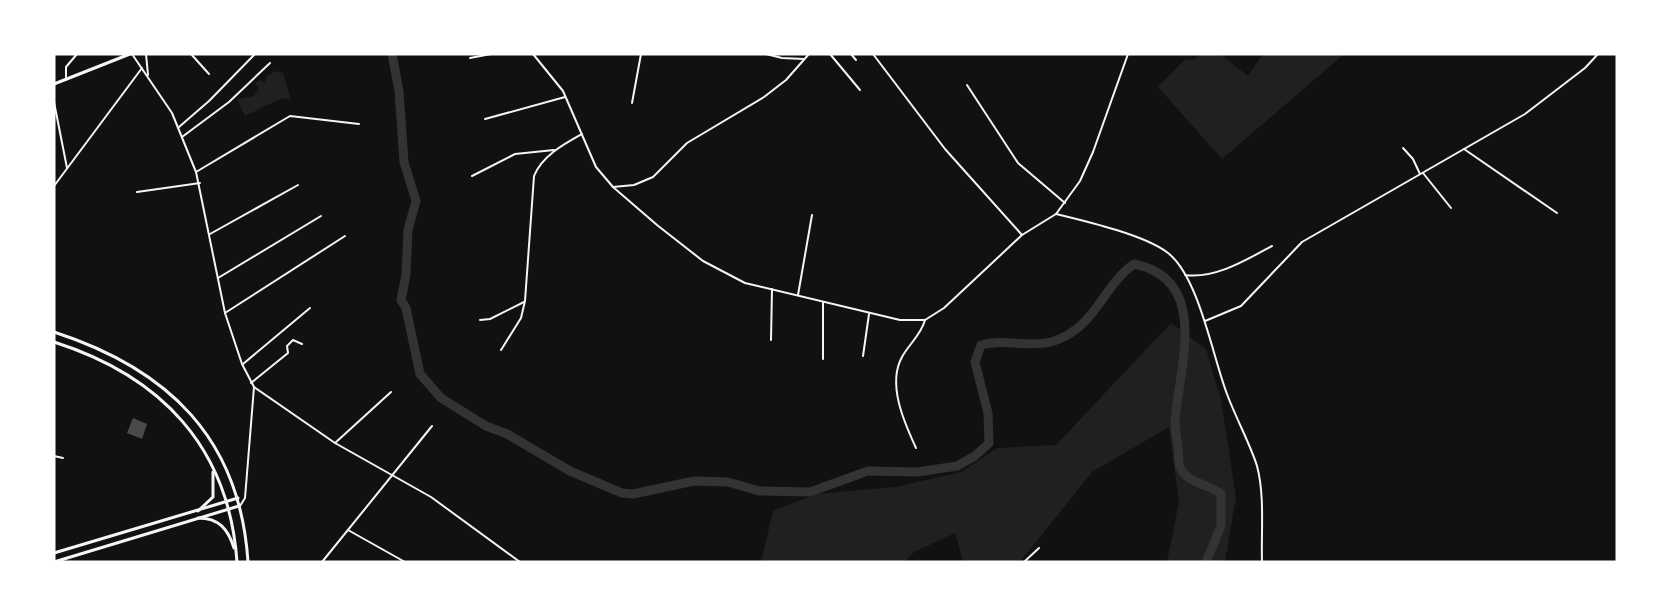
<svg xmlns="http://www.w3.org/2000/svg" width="1671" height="616" viewBox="0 0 1671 616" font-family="'DM Sans',sans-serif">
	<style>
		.green { fill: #202020 }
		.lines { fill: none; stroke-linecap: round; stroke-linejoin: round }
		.river { stroke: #333; stroke-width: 9 }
		.building { fill: #4a4a4a }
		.minor { stroke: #f5f5f5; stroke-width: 2 }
		.tertiary { stroke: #f5f5f5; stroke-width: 3 }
		.secondary { stroke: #f5f5f5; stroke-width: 3 }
		.primary { stroke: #f5f5f5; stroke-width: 3 }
	</style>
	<rect width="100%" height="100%" fill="#111"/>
	<g class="green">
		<polygon points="1200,54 1220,54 1248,76 1263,54 1344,54 1222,159 1158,87 1184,60 1195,59"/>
		<polygon points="275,71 283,73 291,100 282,98 245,116 237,99 254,96 259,88 255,83 260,80 265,83 266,77"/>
		<polygon points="1171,323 1206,349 1221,400 1236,497 1225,562 1167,562 1179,502 1169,427 1092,472 1020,562 963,562 955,533 914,552 904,562 761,562 773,511 817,494 895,487 961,472 997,448 1056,445"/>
	</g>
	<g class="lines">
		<path class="river" d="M 392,54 L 399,91 L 404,162 L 416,201 L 408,230 L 406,275 L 401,300 L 406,308 L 420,374 L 441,398 L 486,426 L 507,434 L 570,471 L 622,493 L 633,494 L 694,481 L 728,482 L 759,491 L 810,492 L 868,471 L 918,472 L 957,466 L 975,456 L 989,443 L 988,413 L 975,362 L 981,345 C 1004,338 1028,348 1051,342 C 1096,329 1102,286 1134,264 C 1211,279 1179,367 1175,421 C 1175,430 1177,439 1178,448 C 1179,454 1178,462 1180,467 C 1186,483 1209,484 1221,494 L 1221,526 L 1206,562"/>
	</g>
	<polygon class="building" points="133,418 147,424 142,439 127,433"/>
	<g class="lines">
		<g class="minor">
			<polyline points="132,54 172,113 196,172 225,313 242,364 254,387 245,498 240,506"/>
			<polyline points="146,54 148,75"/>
			<polyline points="191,54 209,74"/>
			<polyline points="533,54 563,91 596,167 613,187 657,225 703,261 745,283 900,320 925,320 944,308 1022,235 1056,214 1080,181 1093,152 1128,54"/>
			<polyline points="766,54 782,58 804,59"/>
			<polyline points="830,54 860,90"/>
			<polyline points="851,54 856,60"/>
			<polyline points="873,54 945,149 1022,235"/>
			<polyline points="470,58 491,54"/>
			<polyline points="66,80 66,67 77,54"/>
			<polyline points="967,85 1018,163 1065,203"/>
			<polyline points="54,102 67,168"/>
			<polyline points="632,103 641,54"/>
			<polyline points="485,119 565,97"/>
			<polyline points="179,127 209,101 255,54"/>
			<polyline points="182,137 229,102 270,63"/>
			<polyline points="1403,148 1413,159 1420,174"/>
			<polyline points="1464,149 1557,213"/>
			<polyline points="196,172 290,116 359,124"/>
			<polyline points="1423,173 1451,208"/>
			<polyline points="472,176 515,154 554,150"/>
			<polyline points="54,186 142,68"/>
			<polyline points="613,187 634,185 653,177 687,143 764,97 786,80 809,54"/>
			<polyline points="137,192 200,183"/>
			<path d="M 1056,214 C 1085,221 1145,235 1168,253 C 1199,277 1213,358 1227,394 C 1235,416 1251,446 1257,466 C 1265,496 1261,532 1262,562"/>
			<polyline points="210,234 298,185"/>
			<path d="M 1185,275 C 1215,279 1246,260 1272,246"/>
			<polyline points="218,278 321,216"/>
			<polyline points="798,295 812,215"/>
			<polyline points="823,303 823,359"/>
			<polyline points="225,313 345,236"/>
			<polyline points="480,320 490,319 524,302"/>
			<polyline points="1205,321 1241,306 1302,242 1525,114 1585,68 1598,54"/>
			<polyline points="771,340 772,289"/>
			<path d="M 501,350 L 521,318 L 525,301 L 534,176 C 542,156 564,144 582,134"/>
			<polyline points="863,356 869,314"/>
			<polyline points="243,364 310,308"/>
			<polyline points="251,383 288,353 287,346 293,340 302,344"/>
			<polyline points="254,387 335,443 431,497 520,562"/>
			<polyline points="335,443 391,392"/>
			<path d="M 916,448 C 904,422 887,384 902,357 C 909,344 921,335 925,320"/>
			<polyline points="54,456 63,458"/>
			<polyline points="348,530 405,562"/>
			<polyline points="322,562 432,426"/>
			<polyline points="1024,562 1039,548"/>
		</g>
		<polyline class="tertiary" points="54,84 130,54"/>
		<g class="secondary">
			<polyline points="54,553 238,498"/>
			<polyline points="54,562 239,506"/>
		</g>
		<g class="primary">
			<path d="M 54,332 C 168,369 240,438 248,562"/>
			<path d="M 54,342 C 161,376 229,447 237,562"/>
			<polyline points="198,511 213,497 213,472"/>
			<path d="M 198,518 C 219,518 228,529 234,548"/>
		</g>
	</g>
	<rect width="1671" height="616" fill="none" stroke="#ffffff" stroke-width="111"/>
</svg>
